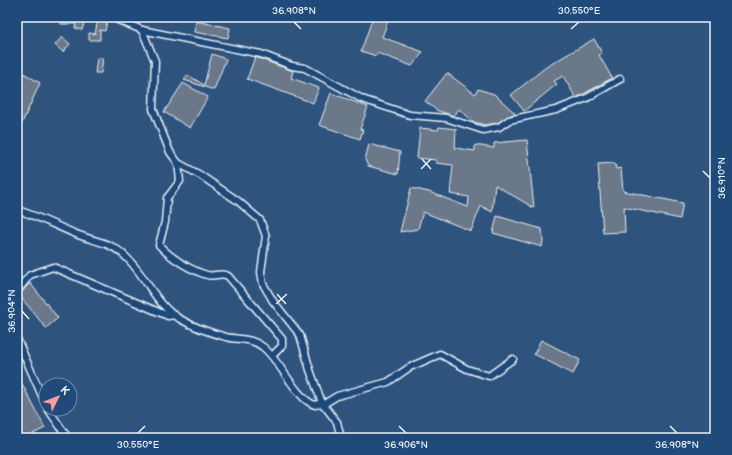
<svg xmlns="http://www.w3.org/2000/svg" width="732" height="455" viewBox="0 0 732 455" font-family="'Balsamiq Sans',sans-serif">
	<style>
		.building { fill: #6b7889; stroke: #e8f1f8 }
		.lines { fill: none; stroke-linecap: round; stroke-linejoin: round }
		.street-casing { stroke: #e8f1f8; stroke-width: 9 }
		.street { stroke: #1f4a7a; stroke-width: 6 }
		.ticks { fill: none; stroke: #e8f1f8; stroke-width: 1.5 }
		.neatline { fill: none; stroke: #e8f1f8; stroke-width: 1.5 }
		.ticks-label { font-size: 10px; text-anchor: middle; fill: #e8f1f8 }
	</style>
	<rect width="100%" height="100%" fill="#2e537d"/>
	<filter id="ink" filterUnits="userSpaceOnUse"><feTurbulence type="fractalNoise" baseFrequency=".025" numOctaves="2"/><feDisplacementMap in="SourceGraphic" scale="8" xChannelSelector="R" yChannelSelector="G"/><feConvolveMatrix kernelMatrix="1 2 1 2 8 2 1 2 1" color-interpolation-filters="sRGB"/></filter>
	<g filter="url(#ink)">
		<g class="building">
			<polygon points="61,17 86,17 82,30 75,28 76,24 61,24"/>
			<polygon points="373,17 388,21 382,37 423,52 412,66 377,53 376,56 361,51"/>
			<polygon points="98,19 107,22 105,31 100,30 100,40 89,40 89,33 95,34"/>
			<polygon points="196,21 230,28 228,38 194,32"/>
			<polygon points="62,37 70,44 63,52 55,45"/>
			<polygon points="594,39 602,53 599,55 612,78 576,98 563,76 554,81 557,84 524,111 511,95 546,67"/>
			<polygon points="212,54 226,59 214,90 184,80 188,75 204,85"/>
			<polygon points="255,57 293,71 291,78 319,88 313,103 247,79"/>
			<polygon points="97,58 103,58 101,73 95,73"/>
			<polygon points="17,69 40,83 17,134"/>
			<polygon points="447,73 475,94 478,89 494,94 515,113 497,123 485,125 474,122 459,109 454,116 436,110 425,101"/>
			<polygon points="183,83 208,97 190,128 164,112"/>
			<polygon points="331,93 368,107 360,129 363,130 360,139 319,125"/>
			<polygon points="439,127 456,129 455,148 475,151 475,145 494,148 494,143 527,140 534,208 495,185 492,212 481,206 471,231 423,212 418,229 400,232 411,188 429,192 468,207 469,197 450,194 453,165 436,163 436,160 417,158 420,128 438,130"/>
			<polygon points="369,144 400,152 398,174 368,166 365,160"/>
			<polygon points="615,163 616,169 621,168 623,191 683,203 680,219 624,207 625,232 603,233 598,164"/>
			<polygon points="497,216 542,229 543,241 542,247 493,233"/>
			<polygon points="30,283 58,318 46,328 19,295"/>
			<polygon points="541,340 580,360 573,374 534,354"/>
			<polygon points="17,374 45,428 29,436 30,438 17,438"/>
		</g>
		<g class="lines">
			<defs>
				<g id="street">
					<polyline points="111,17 142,30 261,54 292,66 305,68 362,99 410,115 446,118 483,130 499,127 509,120 556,110 587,98 620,79"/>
					<path d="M 178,163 L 180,181 L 167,198 L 165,222 L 159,245 C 171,258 190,270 207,275 C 214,277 221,272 228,276 L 282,339 L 282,346 L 272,356"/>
					<path d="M 17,210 C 38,216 56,226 76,234 C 93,241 111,242 125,256 C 145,274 156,306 180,319 C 194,327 211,333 226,337 C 239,340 252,338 263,347 C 279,359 296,399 315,405 L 322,403 L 310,370 L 300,335 L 273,301 L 263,284 L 261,272 L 266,236 L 260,220 L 238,201 L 200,175 L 178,163 L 170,152 L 153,109 L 155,61 L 142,30"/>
					<polyline points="17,291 30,275 53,267 168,316 175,315"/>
					<polyline points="17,339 46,405"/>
					<polyline points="322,403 337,422 341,438"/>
					<polyline points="324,404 337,396 388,382 410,367 440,354 467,369 489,376 513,359"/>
					<polyline points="48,409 68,438"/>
				</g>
			</defs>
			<use href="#street" class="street-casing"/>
			<use href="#street" class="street"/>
		</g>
	</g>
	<path class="ticks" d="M 294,22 L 301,29M 571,29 L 579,22M 422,159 L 431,169M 421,169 L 431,159M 703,171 L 710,178M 277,294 L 286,304M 276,304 L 287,294M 22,311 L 29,319M 399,426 L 406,433M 670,426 L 677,433M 138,433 L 145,426"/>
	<rect width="732" height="455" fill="none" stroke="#1f4a7a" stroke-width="44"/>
	<g transform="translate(58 397) rotate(47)"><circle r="19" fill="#1f4a7a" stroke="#6f8dac"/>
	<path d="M0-3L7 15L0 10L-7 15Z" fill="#ff9aa2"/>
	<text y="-6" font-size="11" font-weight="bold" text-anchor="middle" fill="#e8f1f8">K</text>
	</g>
	<rect x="22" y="22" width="688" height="411" class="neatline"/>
	<g class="ticks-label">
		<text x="294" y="14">36.908°N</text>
		<text x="579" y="14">30.550°E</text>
		<text transform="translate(721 178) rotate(-90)" y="4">36.910°N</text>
		<text transform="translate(11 311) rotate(-90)" y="4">36.904°N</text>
		<text x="138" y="448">30.550°E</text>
		<text x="406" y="448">36.906°N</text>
		<text x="677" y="448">36.908°N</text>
	</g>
</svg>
